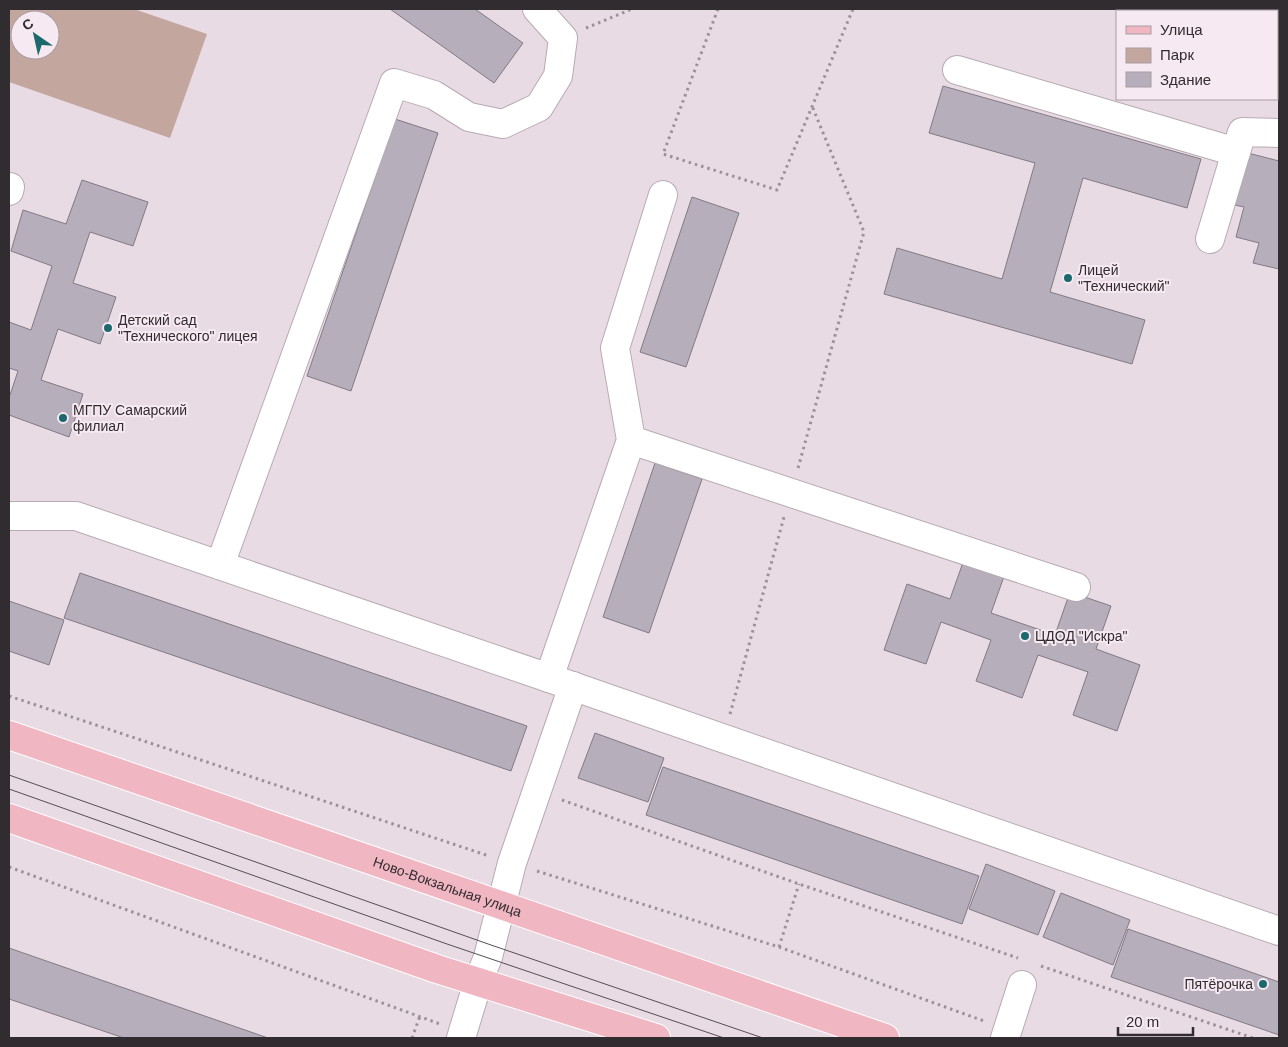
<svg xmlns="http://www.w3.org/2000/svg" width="1288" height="1047" viewBox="0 0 1288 1047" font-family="Arial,sans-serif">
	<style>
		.green { fill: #c3a69e; fill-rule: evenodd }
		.building { fill: #b6afbb; stroke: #817a86 }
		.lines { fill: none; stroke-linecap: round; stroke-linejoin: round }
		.minor-casing { stroke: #b7aab2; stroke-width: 30 }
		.major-casing { stroke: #fff; stroke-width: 30 }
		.path { stroke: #9b9198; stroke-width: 3; stroke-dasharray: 2.5 4; stroke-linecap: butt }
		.minor { stroke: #fff; stroke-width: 28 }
		.major { stroke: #f0b6c1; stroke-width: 28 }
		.tram { stroke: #554e52; stroke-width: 1 }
		.poi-dot { fill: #1b686d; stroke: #f7e9f1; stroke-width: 2 }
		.labels { text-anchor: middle; stroke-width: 4; stroke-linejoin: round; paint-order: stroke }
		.poi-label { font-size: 14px; fill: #312c2f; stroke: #f7e9f1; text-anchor: start }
		.street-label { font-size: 14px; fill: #312c2f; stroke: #f7e9f1 }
	</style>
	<rect width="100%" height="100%" fill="#e9dbe4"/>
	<path class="green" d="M 9,9 L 134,9 L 207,34 L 170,138 L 9,82 ZM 20,20 L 50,20 L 50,50 L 20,50 Z"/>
	<g class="building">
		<polygon points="390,9 475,9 523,43 494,83"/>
		<polygon points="1168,9 1254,9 1258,11 1171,11"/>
		<polygon points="1277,24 1279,26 1279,85 1277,84"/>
		<polygon points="943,86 1201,159 1187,208 1083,178 1050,292 1145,320 1132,364 884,294 897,248 1002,279 1035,163 929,133"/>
		<polygon points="395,119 438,133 351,391 307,376"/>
		<polygon points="1244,152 1279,161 1279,269 1253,263 1259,243 1236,237 1244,207 1230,204"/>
		<polygon points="82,180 148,202 133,246 90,232 73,283 116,297 100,344 58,329 41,380 83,394 69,437 9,415 9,398 18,371 9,368 9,322 31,330 52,266 11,251 23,210 66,224"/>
		<polygon points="692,197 739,213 686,367 640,352"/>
		<polygon points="655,463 702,479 649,633 603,617"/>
		<polygon points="966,554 1007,568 991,613 1055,635 1070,592 1111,606 1096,649 1140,665 1117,731 1073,715 1088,672 1038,655 1022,698 976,681 991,640 941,622 926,664 884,650 907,584 950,599"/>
		<polygon points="80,573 527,726 511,771 64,618"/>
		<polygon points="9,601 64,620 49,665 9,651"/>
		<polygon points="595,733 664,758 648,802 578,778"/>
		<polygon points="663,767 979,876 962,924 646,815"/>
		<polygon points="986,864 1055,891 1038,935 969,909"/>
		<polygon points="1061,893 1130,920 1113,965 1043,937"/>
		<polygon points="1128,929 1279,982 1279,1035 1111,977"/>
		<polygon points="9,948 268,1038 124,1038 9,999"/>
	</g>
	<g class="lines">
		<defs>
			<g id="minor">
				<polyline points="957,70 1236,152"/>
				<polyline points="9,191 10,187"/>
				<polyline points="1210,239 1242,132 1279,133"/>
				<polyline points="631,440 1076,587"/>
				<polyline points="9,516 76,516 549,678 1279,931"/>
				<polyline points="220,565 394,83 434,95 469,117 503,124 539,107 558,76 563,38 537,9"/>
				<polyline points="549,678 631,440 615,348 663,195"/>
				<polyline points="461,1038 478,982 488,957 512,863 573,686"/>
				<polyline points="1005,1038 1022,985"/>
			</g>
			<g id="major">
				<path id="s1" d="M 9,735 L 885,1038"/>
				<polyline points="9,818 437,969 656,1038"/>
			</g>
		</defs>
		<use href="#minor" class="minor-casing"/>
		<use href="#major" class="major-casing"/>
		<g class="path">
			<polyline points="718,9 663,154 777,190 853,9"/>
			<polyline points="586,28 632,9"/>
			<polyline points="798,468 864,232 812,106"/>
			<polyline points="9,696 489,856"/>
			<polyline points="730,714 784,517"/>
			<polyline points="562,800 799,884 1018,958"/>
			<polyline points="9,867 440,1024"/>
			<polyline points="537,871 779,947 984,1021"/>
			<polyline points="779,947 799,884"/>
			<polyline points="1041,966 1253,1038"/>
			<polyline points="412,1038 420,1016"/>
		</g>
		<use href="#minor" class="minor"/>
		<use href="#major" class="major"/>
		<g class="tram">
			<polyline points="9,775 491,945 763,1038"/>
			<polyline points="9,789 447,944 724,1038"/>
		</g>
	</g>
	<g class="poi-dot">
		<circle cx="1068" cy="278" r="5"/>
		<circle cx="108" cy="328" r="5"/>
		<circle cx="63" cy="418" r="5"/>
		<circle cx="1025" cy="636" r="5"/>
		<circle cx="1263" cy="984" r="5"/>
	</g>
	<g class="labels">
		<g class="poi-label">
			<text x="1078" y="275">Лицей<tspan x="1078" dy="16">"Технический"</tspan></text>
			<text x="118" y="325">Детский сад<tspan x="118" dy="16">"Технического" лицея</tspan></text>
			<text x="73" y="415">МГПУ Самарский<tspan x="73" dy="16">филиал</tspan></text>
			<text x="1035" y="641">ЦДОД "Искра"</text>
			<text x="1253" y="989" text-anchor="end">Пятёрочка</text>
		</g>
		<g class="street-label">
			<text dy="5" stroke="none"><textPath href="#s1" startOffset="464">Ново-Вокзальная улица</textPath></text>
		</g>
	</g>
	<rect width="1288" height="1047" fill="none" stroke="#312c2f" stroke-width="20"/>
	<rect x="1116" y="10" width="162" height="90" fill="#f7e9f1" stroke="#a89da3"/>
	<rect x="1126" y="26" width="25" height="8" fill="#f0b6c1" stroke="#a89da3"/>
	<text x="1160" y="35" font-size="15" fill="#312c2f">Улица</text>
	<rect x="1126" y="48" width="25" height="15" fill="#c3a69e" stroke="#a89da3"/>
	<text x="1160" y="60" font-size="15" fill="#312c2f">Парк</text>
	<rect x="1126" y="72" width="25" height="15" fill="#b6afbb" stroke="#a89da3"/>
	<text x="1160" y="85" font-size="15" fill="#312c2f">Здание</text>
	<g transform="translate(35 35) rotate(326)"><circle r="24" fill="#f7e9f1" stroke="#a89da3"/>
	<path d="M0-4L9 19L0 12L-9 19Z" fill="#1b686d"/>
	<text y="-8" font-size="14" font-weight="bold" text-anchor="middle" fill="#312c2f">С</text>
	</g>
	<path d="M1118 1027v8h75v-8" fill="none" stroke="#312c2f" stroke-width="2.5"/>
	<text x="1126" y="1027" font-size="15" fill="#312c2f" stroke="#f7e9f1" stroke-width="4" paint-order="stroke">20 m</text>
</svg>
